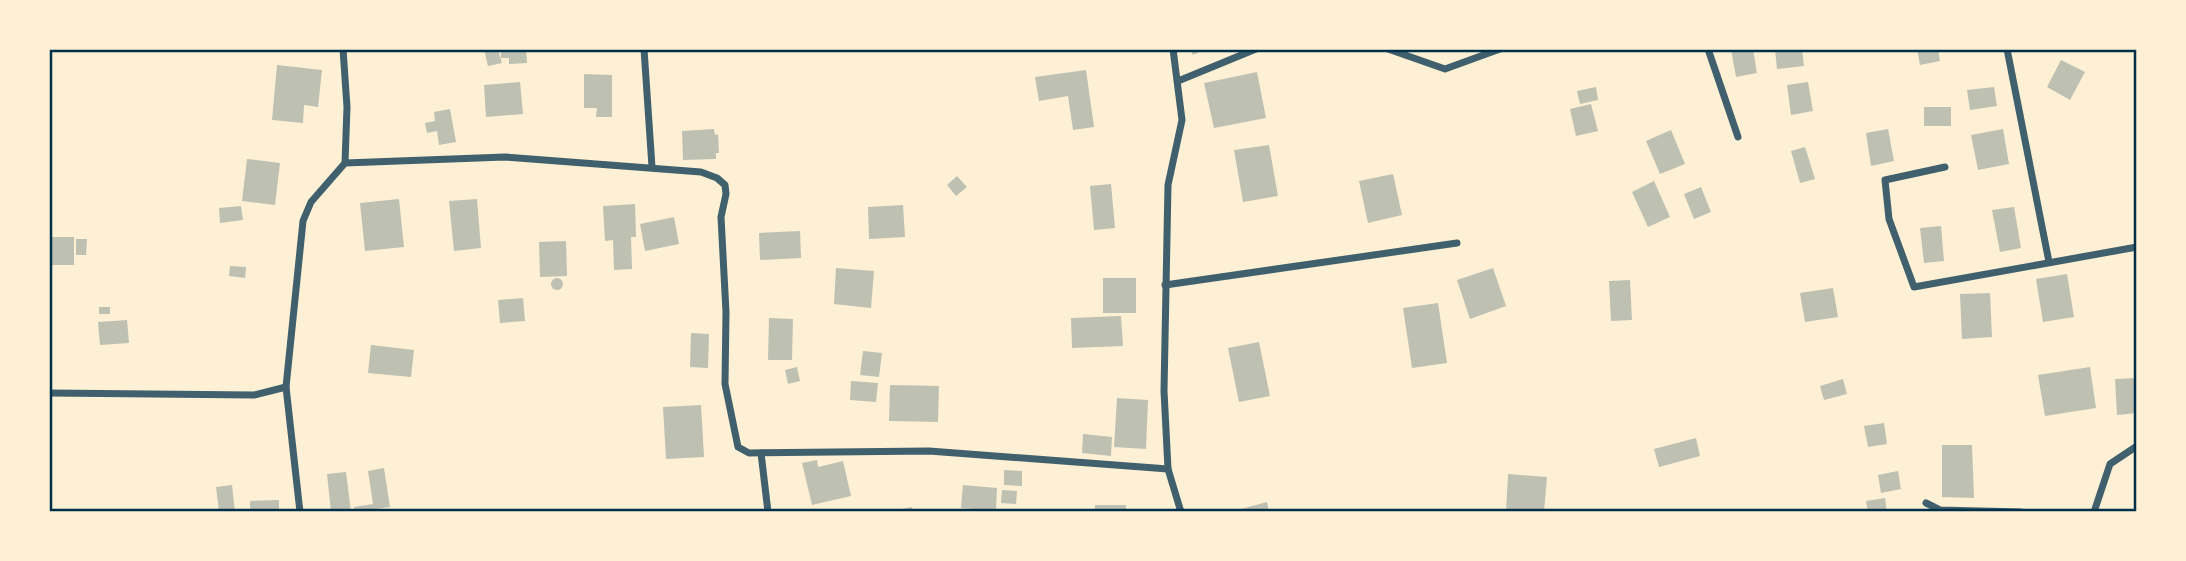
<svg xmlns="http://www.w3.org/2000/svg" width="2186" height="561" viewBox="0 0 2186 561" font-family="'Golos Text',sans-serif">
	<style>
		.building { fill: #bec0b2 }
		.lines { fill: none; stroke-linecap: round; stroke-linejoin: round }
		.minor { stroke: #3f606c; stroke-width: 7 }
		.neatline { fill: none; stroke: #003049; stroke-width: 2.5 }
	</style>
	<rect width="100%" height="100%" fill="#fdf0d5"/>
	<g class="building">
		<polygon points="484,49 498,49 502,63 488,66"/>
		<polygon points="501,49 526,49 527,63 509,64 509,58 501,58"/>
		<polygon points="1190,49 1206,49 1193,55"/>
		<polygon points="1731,49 1753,49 1757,73 1736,77"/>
		<polygon points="1775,49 1802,49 1804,66 1777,69"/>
		<polygon points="1917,49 1938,49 1940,61 1920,65"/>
		<polygon points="2061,60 2085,72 2070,100 2047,87"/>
		<polygon points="277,65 322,70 318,107 304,105 303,123 272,120"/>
		<polygon points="1086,70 1094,127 1073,130 1068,96 1039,101 1035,77"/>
		<polygon points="1257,72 1266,118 1214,128 1204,83"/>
		<polygon points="584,74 612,75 612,117 596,117 597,108 584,108"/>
		<polygon points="520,82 523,114 486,117 484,85"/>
		<polygon points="1808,82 1813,111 1791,115 1787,85"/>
		<polygon points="1596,87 1598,100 1580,104 1577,91"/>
		<polygon points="1994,87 1997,106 1970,110 1967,90"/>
		<polygon points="1591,104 1598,131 1576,136 1570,109"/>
		<rect x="1924" y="107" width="27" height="19"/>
		<polygon points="450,109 456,142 439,145 437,131 427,133 425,123 435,121 434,112"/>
		<polygon points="714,129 715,135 718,134 719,153 716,153 716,159 683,160 682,131"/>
		<polygon points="1888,129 1894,161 1871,166 1866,133"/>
		<polygon points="2003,129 2009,164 1978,170 1971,135"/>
		<polygon points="1671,130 1685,164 1660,174 1646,141"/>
		<polygon points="1269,145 1278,196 1243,202 1234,150"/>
		<polygon points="1805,147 1815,179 1800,183 1791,151"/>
		<polygon points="247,159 280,163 275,205 242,201"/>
		<polygon points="1393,174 1402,215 1368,223 1359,181"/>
		<polygon points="957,176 967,187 956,196 947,185"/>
		<polygon points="1654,181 1670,217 1648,227 1632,192"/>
		<polygon points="1111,184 1115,228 1094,230 1090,186"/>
		<polygon points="1701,187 1711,212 1694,219 1684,194"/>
		<polygon points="399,199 404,247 365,251 360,203"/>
		<polygon points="477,199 481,248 454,251 449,201"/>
		<polygon points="635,204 636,237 631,237 632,269 614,270 613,240 605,241 603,206"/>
		<polygon points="903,205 905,237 869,239 868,207"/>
		<polygon points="241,206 243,220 220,223 219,208"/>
		<polygon points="2014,207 2021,248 2000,252 1992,210"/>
		<polygon points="674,217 679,244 645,251 640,224"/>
		<polygon points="1941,226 1944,261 1924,263 1920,228"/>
		<polygon points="800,231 801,258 760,260 759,233"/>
		<rect x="49" y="237" width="25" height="28"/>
		<polygon points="76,239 87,239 86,255 76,255"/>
		<polygon points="566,241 567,276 540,277 539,242"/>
		<polygon points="230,266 246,267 245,278 229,276"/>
		<polygon points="836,268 874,271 871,308 834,304"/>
		<polygon points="1493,268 1506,306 1470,319 1457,280"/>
		<polygon points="2067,274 2074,317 2043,322 2036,279"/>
		<circle cx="557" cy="284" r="6"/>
		<rect x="1103" y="278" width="33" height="35"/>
		<polygon points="1630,280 1632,320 1611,321 1609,281"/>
		<polygon points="1833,288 1838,317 1805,322 1800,293"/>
		<polygon points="1990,293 1992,337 1962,339 1960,294"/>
		<polygon points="523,298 525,321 500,323 498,300"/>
		<polygon points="1438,303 1447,363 1412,368 1403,308"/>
		<rect x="99" y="307" width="11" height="7"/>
		<polygon points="1121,316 1123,346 1072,348 1071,318"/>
		<polygon points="769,318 793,319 792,360 768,360"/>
		<polygon points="127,320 129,343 100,345 98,322"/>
		<polygon points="691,333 709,334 708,368 690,367"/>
		<polygon points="1259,342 1270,396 1239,402 1228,348"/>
		<polygon points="371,345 414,350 411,377 368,373"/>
		<polygon points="863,351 882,353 879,377 860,375"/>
		<polygon points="797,367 800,381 788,384 785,370"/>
		<polygon points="2090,367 2096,408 2045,416 2038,375"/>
		<polygon points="2137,378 2137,413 2117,415 2115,379"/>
		<polygon points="1843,379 1847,394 1824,400 1820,386"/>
		<polygon points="851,381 878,383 876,402 850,400"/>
		<polygon points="890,385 939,386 938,422 889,421"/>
		<polygon points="1117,398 1148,400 1146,449 1114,447"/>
		<polygon points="701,405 704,457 666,459 663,407"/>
		<polygon points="1884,423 1887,444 1868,447 1864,426"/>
		<polygon points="1083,434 1112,437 1111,456 1082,453"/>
		<polygon points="1696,438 1700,456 1659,467 1654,449"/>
		<polygon points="1942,445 1972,445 1974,498 1942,497"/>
		<polygon points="817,460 818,467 843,461 851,496 812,505 802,463"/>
		<polygon points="384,468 390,507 355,512 354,507 373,504 368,471"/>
		<polygon points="1004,470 1022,471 1022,486 1004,485"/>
		<polygon points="1898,471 1901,489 1881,493 1878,475"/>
		<polygon points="346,472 351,512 331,512 327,474"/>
		<polygon points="1508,474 1547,477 1544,512 1506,512"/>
		<polygon points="232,485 235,512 219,512 216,487"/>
		<polygon points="963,485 997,488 996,511 961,508"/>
		<polygon points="1002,490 1017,491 1016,504 1001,503"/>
		<polygon points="1885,498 1887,512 1868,512 1866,501"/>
		<polygon points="279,500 279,512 250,512 250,501"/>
		<polygon points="1267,502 1269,512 1242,512 1241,509"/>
		<rect x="1095" y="505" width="31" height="7"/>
		<polygon points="912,507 913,512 893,512 892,511"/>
	</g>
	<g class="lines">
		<g class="minor">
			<polyline points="644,49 652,167"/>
			<polyline points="1173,49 1182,120 1168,185 1164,391 1168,469 1181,512"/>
			<polyline points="1388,49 1445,69 1500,49"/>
			<polyline points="1708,49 1738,137"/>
			<polyline points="2007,49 2049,262"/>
			<polyline points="1178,81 1256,49"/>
			<polyline points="345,163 505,157 701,172 717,178 725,185 726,194 721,217 726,312 725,384 738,447 749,453 929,451 1168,469"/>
			<polyline points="1945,167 1885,180 1889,219 1914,287 2137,247"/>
			<polyline points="1165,285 1457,243"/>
			<polyline points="49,393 254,395 286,387"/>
			<polyline points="761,453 768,512"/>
			<polyline points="1926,503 1940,510 2021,512"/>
			<polyline points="300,512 286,387 303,221 311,202 345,163 347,107 343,49"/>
			<polyline points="2094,512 2110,464 2137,446"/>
		</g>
	</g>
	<rect width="2186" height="561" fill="none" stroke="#fdf0d5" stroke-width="102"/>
	<rect x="51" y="51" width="2084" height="459" class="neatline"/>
</svg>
